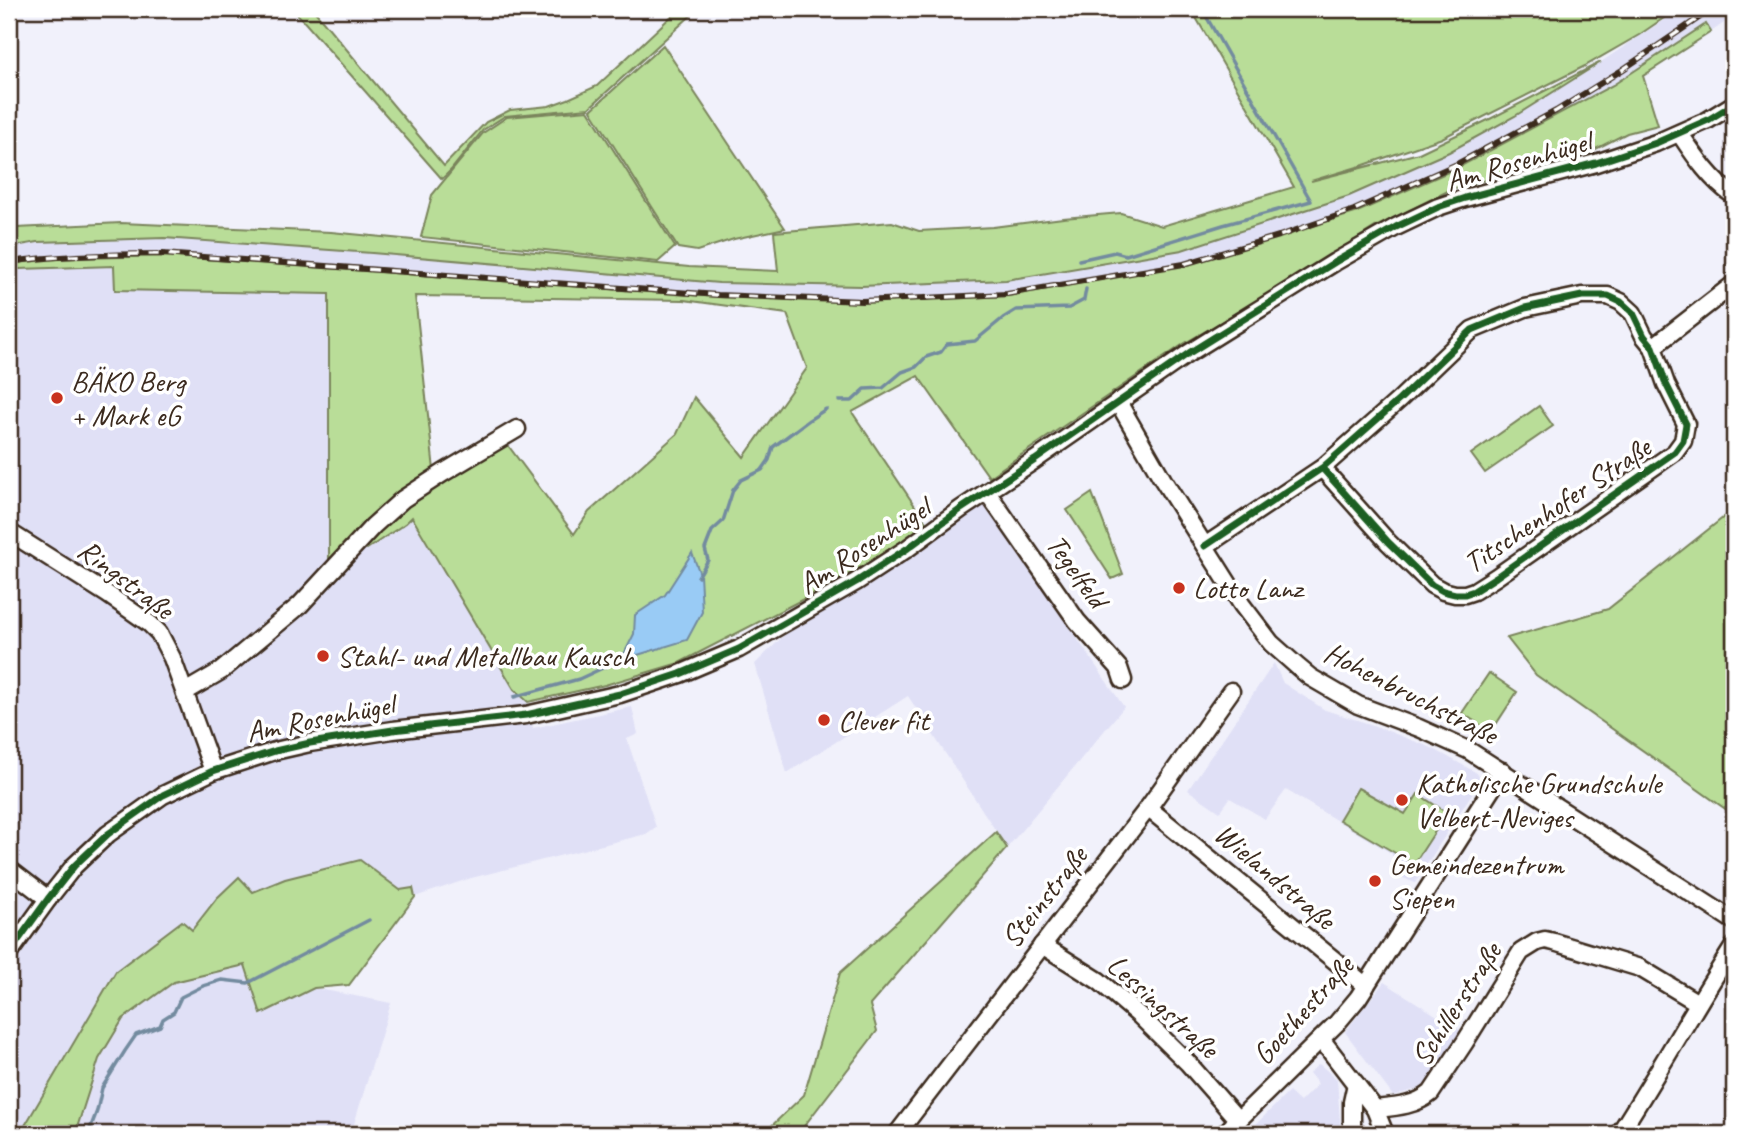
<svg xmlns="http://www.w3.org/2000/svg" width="1743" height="1143" viewBox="0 0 1743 1143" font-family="Caveat,sans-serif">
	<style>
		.built { fill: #e0e0f6 }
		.green { fill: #b9dd98; stroke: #7a845b; stroke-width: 2; fill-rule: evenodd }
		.water { fill: #99cbf5; stroke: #738b9f; stroke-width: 2 }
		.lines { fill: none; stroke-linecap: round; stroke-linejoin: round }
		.stream { stroke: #738b9f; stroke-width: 3.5 }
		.minor-casing { stroke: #3b2a1e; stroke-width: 21 }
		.minor { stroke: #fff; stroke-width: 16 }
		.rail-casing { stroke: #3b2a1e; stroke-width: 6 }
		.rail { stroke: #fff; stroke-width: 3.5; stroke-dasharray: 10; stroke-linecap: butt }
		.cycleway-casing { stroke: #fff; stroke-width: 11 }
		.cycleway { stroke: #1b5e20; stroke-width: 7 }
		.poi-dot { fill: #c8321e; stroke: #fff; stroke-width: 2.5 }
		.labels { text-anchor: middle; stroke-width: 7; stroke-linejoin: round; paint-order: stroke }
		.street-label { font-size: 30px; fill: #3b2a1e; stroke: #fff }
		.poi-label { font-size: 30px; fill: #3b2a1e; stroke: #fff; text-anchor: start }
	</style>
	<rect width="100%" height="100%" fill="#f1f1fb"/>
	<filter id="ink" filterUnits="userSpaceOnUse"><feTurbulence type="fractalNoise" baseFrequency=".0143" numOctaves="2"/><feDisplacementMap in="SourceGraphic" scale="14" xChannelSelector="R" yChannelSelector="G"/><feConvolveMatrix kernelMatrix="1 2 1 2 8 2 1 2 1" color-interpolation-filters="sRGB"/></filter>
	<g filter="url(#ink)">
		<g class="built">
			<polygon points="1680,9 1734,9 1734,16 1711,32 1705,24 1613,85 1457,168 1355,213 1184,265 1008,296 862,302 719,297 164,256 41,259 9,265 9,247 38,242 164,238 372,253 719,283 861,286 1006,280 1182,250 1349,196 1449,152 1515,116 1601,62"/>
			<polygon points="114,266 115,290 329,294 329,562 362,547 368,549 406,523 411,516 514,689 528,702 533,728 632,707 638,734 627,739 656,827 646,834 471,878 415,897 413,888 400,890 360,860 285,879 253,892 239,877 217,898 192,930 22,1130 20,1134 9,1134 9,271 19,269"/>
			<polygon points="986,497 1018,552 1124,707 1007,848 908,696 787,773 755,664 809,611"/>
			<polygon points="1274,663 1283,683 1325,710 1370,724 1432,748 1477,773 1479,777 1478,784 1415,883 1403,878 1391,853 1286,790 1265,819 1230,798 1220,812 1188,790"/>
			<polygon points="246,965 261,1014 314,988 391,1003 351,1134 75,1134 99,1059 123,1019 174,982"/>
			<polygon points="1384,982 1461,1031 1424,1087 1393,1096 1345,1032"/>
			<polygon points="1319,1064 1337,1079 1341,1134 1260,1134 1252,1128 1289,1092 1300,1102 1318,1084 1309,1073"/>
		</g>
		<g class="green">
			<polygon points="293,9 313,9 444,166 486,122 510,110 549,106 568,99 597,86 679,9 698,9 589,108 505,116 483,130 451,170 442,179"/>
			<polygon points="1191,9 1677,9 1639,35 1585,66 1442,138 1364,165 1311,181 1419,153 1488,120 1601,62 1515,116 1449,152 1349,196 1182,250 1006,280 861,286 719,283 372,253 164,238 38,242 9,247 9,230 16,228 121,223 331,232 689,267 778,271 774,232 892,222 919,231 993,227 1063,218 1121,213 1162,226 1294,187"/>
			<path d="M 1706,24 L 1711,32 L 1643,76 L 1658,125 L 1627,133 L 1588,153 L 1454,188 L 1375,227 L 1274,291 L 1185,343 L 989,477 L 918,376 L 852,412 L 929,527 L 911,540 L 817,592 L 679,663 L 605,685 L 528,702 L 514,689 L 412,517 L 406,523 L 367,549 L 361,547 L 329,563 L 329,294 L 115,290 L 114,266 L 19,269 L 9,271 L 9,265 L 41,259 L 164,256 L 719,297 L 862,302 L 1008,296 L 1184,265 L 1355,213 L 1457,168 L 1613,85 ZM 415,296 L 684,300 L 787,314 L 807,368 L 744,457 L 694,397 L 677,434 L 589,512 L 574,534 L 504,440 L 434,470 Z"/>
			<polygon points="663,45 785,228 734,239 697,251 678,248 591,110"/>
			<polygon points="588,110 675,247 658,262 421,237 432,195 483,133 507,117"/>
			<polygon points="1539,406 1553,426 1485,473 1471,454"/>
			<polygon points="1092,493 1123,574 1112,579 1067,510"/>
			<polygon points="1734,509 1734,815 1536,675 1507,638 1608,609"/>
			<polygon points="1489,673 1517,692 1491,732 1462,713"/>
			<polygon points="1358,788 1405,814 1418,794 1447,813 1414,864 1339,820"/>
			<polygon points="996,832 1007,848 870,1005 877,1031 798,1134 763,1134 804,1095 840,973"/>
			<polygon points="360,860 400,890 413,888 415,897 349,985 314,988 261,1014 245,965 174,982 123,1019 99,1059 75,1134 20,1134 116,971 182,921 192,930 217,898 239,877 253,892 285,879"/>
		</g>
		<polygon class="water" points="692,553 700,574 702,612 687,640 621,660 634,634 635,615 665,595"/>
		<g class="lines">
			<g class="stream">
				<polyline points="1079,260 1115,252 1126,255 1223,225 1311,201 1202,9"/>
				<polyline points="839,401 852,401 865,389 883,388 902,372 916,367 926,357 941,352 947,344 975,341 1003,318 1016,310 1069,308 1084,300 1086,289"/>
				<polyline points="698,577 708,560 705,549 712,531 723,521 733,490 741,480 762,470 769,460 773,447 809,420 826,409"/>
				<polyline points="514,697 579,679 622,659"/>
				<polyline points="90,1134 90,1129 97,1111 102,1088 125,1051 136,1035 160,1026 163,1019 174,1012 181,997 203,986 222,980 248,983 369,920"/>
			</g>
			<defs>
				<g id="minor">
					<path d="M 1680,134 C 1696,158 1711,180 1734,196"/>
					<polyline points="1653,347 1734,284"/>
					<polyline points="1118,402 1163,480 1242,605 1271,643 1298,667 1310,677 1358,705 1419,728 1468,750 1734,921"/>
					<polyline points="987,492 1077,621 1119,668 1123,680"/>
					<polyline points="9,532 107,594 150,624 159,633 172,658 213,771"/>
					<polyline points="1205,546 1322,468 1399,400 1472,330 1525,308 1582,296 1608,296 1621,302 1633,313 1644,336 1653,347 1666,384 1686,424 1683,441 1675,452 1496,577 1474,591 1465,594 1455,594 1443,591 1432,585 1388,542 1322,468"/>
					<polyline points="185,692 221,671 300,605 373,526 403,499 443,473 517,429"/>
					<polyline points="1148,808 1366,986"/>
					<polyline points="9,869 48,899"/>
					<polyline points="1042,945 1099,981 1140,1016 1188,1063 1238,1120"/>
					<polyline points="9,953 48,899 74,866 108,834 163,795 213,771 275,751 310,743 393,730 526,715 620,694 680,674 739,649 856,582 908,548 961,509 1035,460 1189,353 1335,262 1396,227 1438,207 1465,198 1596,163 1656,143 1708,120 1734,104"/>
					<polyline points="1321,1039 1375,1109 1385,1134"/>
					<path d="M 1375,1109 C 1395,1107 1415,1106 1431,1093 L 1465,1042 L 1521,952 L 1537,942 L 1545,940 L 1554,942 L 1640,968 L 1698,1003"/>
					<polyline points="897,1134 1148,808 1231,691"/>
					<polyline points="1224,1134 1337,1023 1358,998 1503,771"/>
					<polyline points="1352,1134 1352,1102 1356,1084"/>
					<path d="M 1619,1134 C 1659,1072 1694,1008 1734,946"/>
				</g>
			</defs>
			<use href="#minor" class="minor-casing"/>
			<use href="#minor" class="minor"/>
			<defs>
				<path id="rail" d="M 9,262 C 60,255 111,254 163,254 L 718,295 L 862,301 L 1007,294 L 1184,264 L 1279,236 L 1354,210 L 1457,164 L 1556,111 L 1622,70 L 1712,9"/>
			</defs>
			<use href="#rail" class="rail-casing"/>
			<use href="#rail" class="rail"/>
			<defs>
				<g id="cycleway">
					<polyline points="1205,546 1322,468 1399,400 1472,330 1525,308 1582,296 1608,296 1621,302 1633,313 1644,336 1653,347 1666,384 1686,424 1683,441 1675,452 1496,577 1474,591 1465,594 1455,594 1443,591 1432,585 1388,542 1322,468"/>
					<polyline points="9,953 48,899 74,866 108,834 163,795 213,771 275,751 310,743 393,730 526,715 620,694 680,674 739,649 856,582 908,548 961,509 1035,460 1189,353 1335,262 1396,227 1438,207 1465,198 1596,163 1656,143 1708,120 1734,104"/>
				</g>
			</defs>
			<use href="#cycleway" class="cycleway-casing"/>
			<use href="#cycleway" class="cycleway"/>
		</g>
	</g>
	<g class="poi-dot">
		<circle cx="57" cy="398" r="7"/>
		<circle cx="1179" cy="588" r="7"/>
		<circle cx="323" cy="656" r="7"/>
		<circle cx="824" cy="720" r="7"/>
		<circle cx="1402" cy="800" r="7"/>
		<circle cx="1375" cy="881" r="7"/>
	</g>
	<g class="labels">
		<g class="street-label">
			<text transform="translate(1518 161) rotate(-16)" y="10">Am Rosenhügel</text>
			<text transform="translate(1557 505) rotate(-34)" y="10">Titschenhofer Straße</text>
			<text transform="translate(864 546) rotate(-33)" y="10">Am Rosenhügel</text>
			<text transform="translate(1077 571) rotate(54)" y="10">Tegelfeld</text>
			<text transform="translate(126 579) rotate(37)" y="10">Ringstraße</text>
			<text transform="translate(1411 693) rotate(27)" y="10">Hohenbruchstraße</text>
			<text transform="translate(320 718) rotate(-11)" y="10">Am Rosenhügel</text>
			<text transform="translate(1275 876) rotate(40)" y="10">Wielandstraße</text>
			<text transform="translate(1044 897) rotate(-52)" y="10">Steinstraße</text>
			<text transform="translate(1456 1004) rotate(-57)" y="10">Schillerstraße</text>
			<text transform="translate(1163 1006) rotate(42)" y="10">Lessingstraße</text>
			<text transform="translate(1303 1010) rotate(-48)" y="10">Goethestraße</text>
		</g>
		<g class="poi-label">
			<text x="71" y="391">BÄKO Berg<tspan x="71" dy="34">+ Mark eG</tspan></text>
			<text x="1193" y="598">Lotto Lanz</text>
			<text x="337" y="666">Stahl- und Metallbau Kausch</text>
			<text x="838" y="730">Clever fit</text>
			<text x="1416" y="793">Katholische Grundschule<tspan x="1416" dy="34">Velbert-Neviges</tspan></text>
			<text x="1389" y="874">Gemeindezentrum<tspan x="1389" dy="34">Siepen</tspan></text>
		</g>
	</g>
	<rect width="1743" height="1143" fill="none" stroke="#fff" stroke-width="35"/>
	<rect x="18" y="18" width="1708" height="1108" fill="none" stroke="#3b2a1e" stroke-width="2.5" filter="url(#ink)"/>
</svg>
